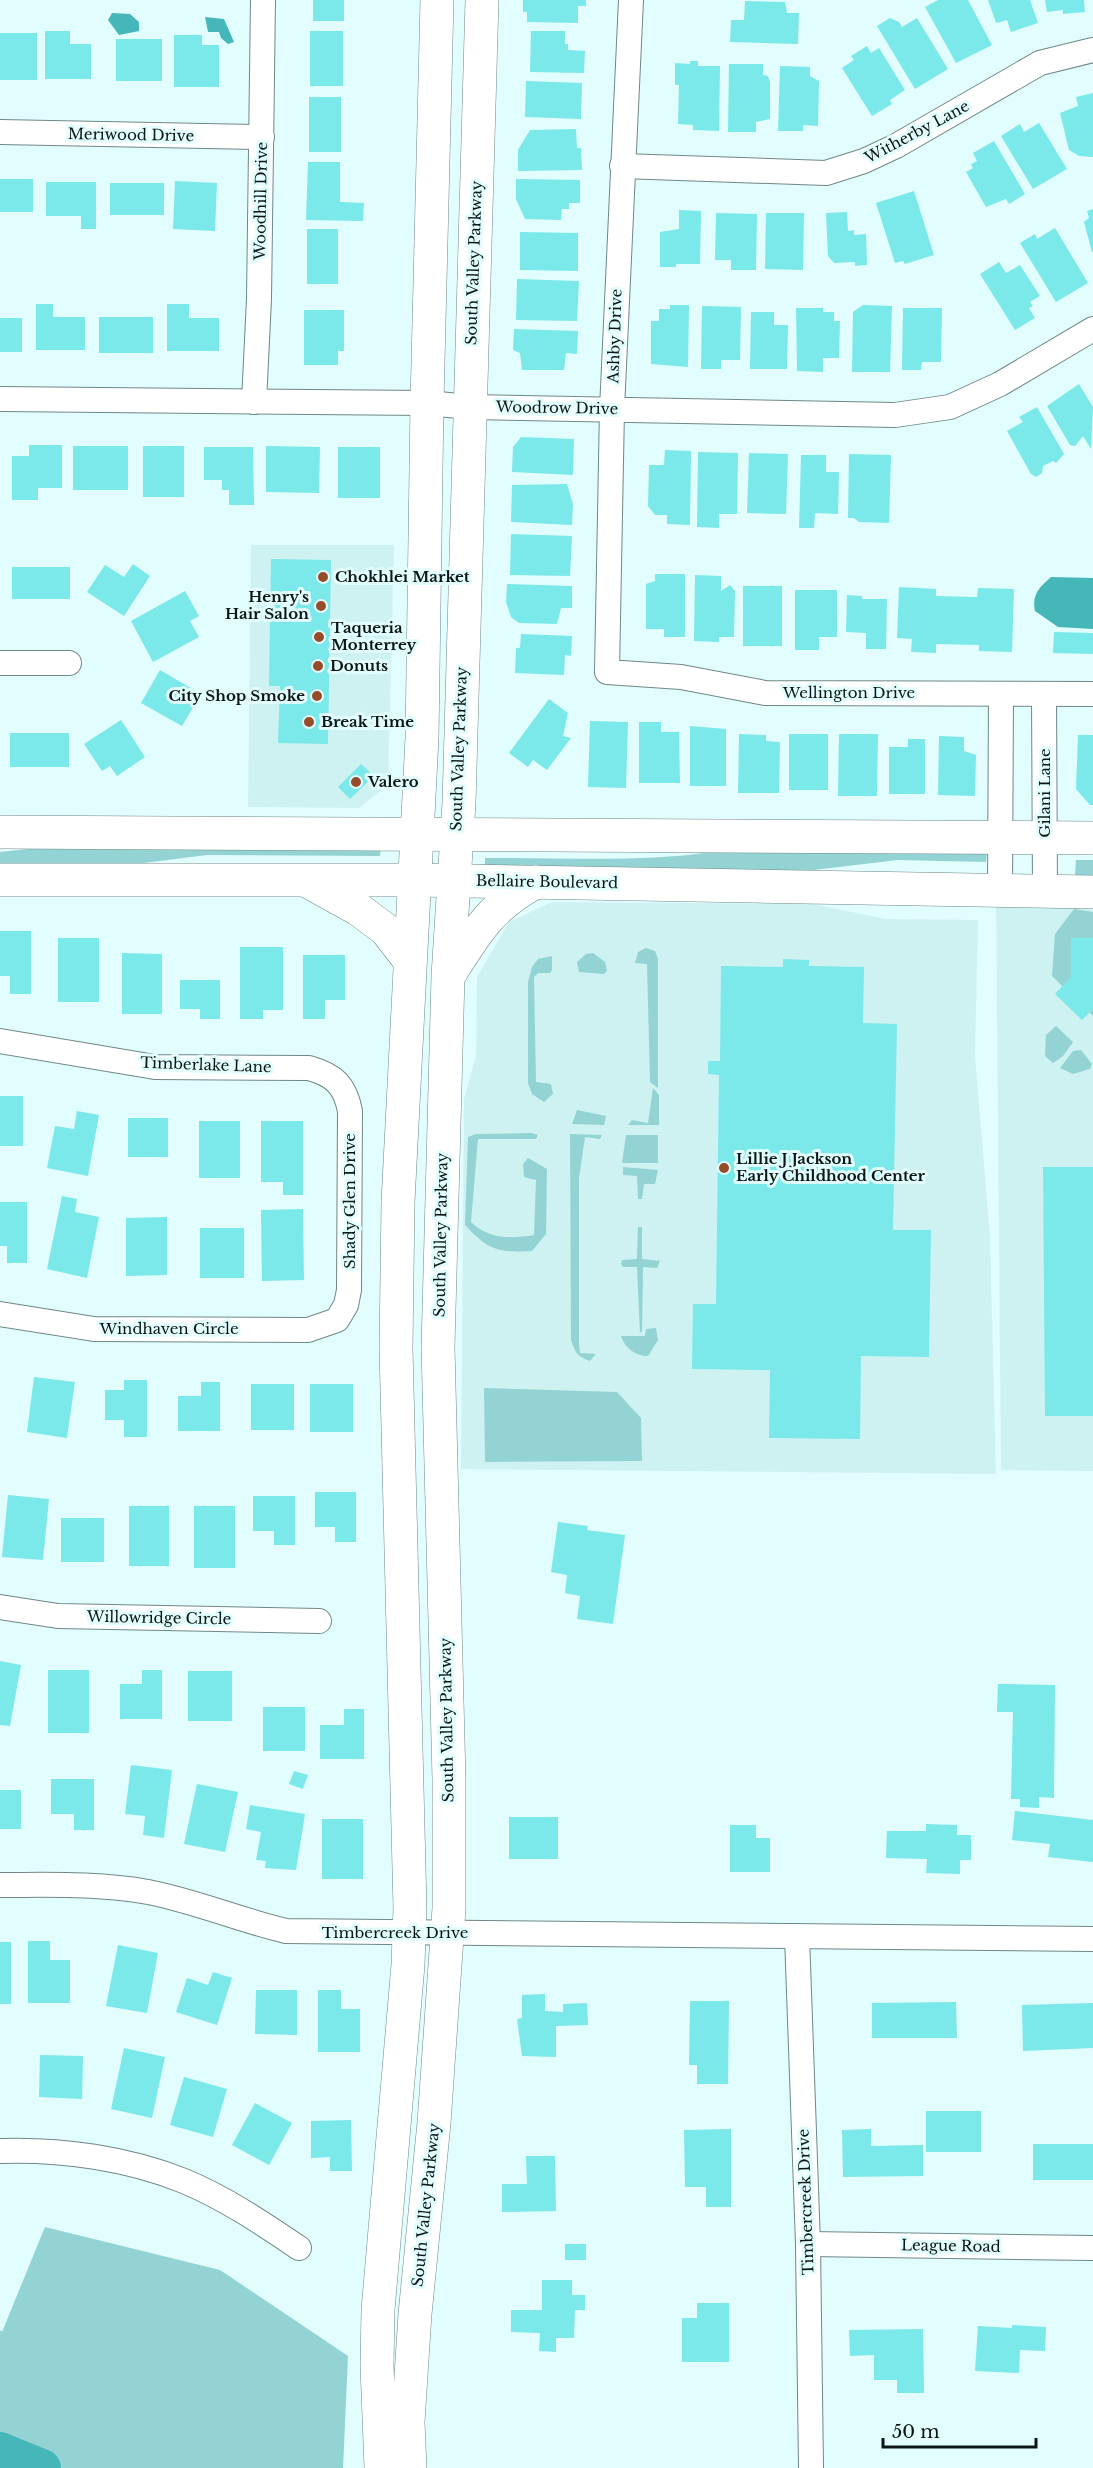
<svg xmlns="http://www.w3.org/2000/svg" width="1093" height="2468" viewBox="0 0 1093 2468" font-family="'Libre Baskerville',serif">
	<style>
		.built { fill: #cef2f2 }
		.green { fill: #93d3d3 }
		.water { fill: #46b7b9 }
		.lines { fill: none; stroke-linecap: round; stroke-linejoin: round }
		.river { stroke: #46b7b9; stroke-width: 38 }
		.building { fill: #7be8e9 }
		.street-casing { stroke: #6f8787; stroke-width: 26 }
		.secondary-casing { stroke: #6f8787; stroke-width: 34 }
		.street { stroke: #fff; stroke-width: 24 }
		.secondary { stroke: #fff; stroke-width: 33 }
		.poi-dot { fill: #944d28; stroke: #e2fdfd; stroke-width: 2 }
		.labels { text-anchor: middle; stroke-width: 6; stroke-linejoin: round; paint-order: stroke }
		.street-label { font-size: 15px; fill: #0c1616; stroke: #e2fdfd }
		.poi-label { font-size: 15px; font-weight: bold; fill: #0c1616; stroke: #e2fdfd; text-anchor: start }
	</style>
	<rect width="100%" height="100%" fill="#e2fdfd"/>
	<g class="built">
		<polygon points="251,545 394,545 388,785 359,808 248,807"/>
		<polygon points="552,902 813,904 886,919 978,920 975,1056 990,1236 996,1474 461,1469 464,1099 476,1056 477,977 509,922"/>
		<polygon points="996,905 1093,906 1093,1471 1001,1470"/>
	</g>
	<g class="green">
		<polygon points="83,843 381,846 380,856 207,855 128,865 0,864 0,852"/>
		<path d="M 987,849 L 986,862 L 898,860 L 805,871 L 485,866 L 485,858 C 561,857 636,863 712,852 Z"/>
		<polygon points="1076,860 1093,860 1093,876 1075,875"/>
		<polygon points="1074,909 1093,912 1093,1016 1052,976 1055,934"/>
		<polygon points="646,948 655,951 658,959 658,1088 650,1082 647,964 635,963 638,952"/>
		<polygon points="593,953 605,962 607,971 604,974 579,972 577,962 586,954"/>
		<polygon points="552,956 552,970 550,973 538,973 534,977 536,1082 551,1084 553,1094 544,1102 532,1094 528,1083 528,982 532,967 538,959"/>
		<polygon points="1056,1026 1073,1042 1063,1056 1053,1063 1045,1056 1046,1035"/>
		<polygon points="1081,1050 1092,1064 1090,1069 1073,1074 1060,1068 1073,1051"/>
		<polygon points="653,1088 659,1095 659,1125 628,1125 632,1120 648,1123"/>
		<polygon points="577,1110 606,1116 604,1125 572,1124"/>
		<path d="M 476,1134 L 532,1133 L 538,1135 L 536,1139 L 478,1139 L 471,1222 C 488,1239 511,1239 534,1235 L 536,1180 L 524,1177 L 523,1164 L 528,1158 L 547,1169 L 546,1234 L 532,1251 C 498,1253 488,1250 465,1225 L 468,1137 Z"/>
		<path d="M 570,1134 L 602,1135 L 600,1139 L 585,1137 L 579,1178 L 579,1343 L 580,1353 L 596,1354 L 590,1361 C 578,1357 574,1352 571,1339 Z"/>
		<polygon points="626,1135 658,1135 658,1163 622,1163"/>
		<polygon points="623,1167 658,1170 655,1184 644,1184 642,1199 638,1199 637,1176 623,1175"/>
		<polygon points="638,1227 642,1227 642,1259 660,1261 657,1268 643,1267 642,1331 640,1333 637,1267 623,1267 621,1264 622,1260 637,1259"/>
		<path d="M 656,1328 L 658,1340 L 648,1356 C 635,1356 625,1348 621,1336 L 645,1336 L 646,1329 Z"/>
		<polygon points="484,1388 617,1392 641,1418 642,1461 485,1462"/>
		<polygon points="45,2227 220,2270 348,2356 343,2468 0,2468 0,2330 2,2332"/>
	</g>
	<g class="water">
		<polygon points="112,13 130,14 139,22 139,31 119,35 108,20"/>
		<polygon points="205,17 224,19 234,42 228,44 221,38 219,32 208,32"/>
		<path d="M 1051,577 L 1093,578 L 1093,629 L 1058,627 L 1035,611 C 1032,594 1039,588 1051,577 Z"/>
	</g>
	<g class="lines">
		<polyline class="river" points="0,2451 42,2468"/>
	</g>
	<g class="building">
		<rect x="313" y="0" width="31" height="21"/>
		<polygon points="523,0 586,0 586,6 578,6 578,23 527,22 527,12 523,12"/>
		<polygon points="938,0 968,0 992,45 956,63 925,7"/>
		<polygon points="988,0 1030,0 1038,23 1011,32 1007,20 996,23"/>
		<polygon points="1045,0 1084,0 1085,12 1063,14 1063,10 1047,12"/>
		<polygon points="745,1 785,2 787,13 799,13 798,44 730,42 731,20 744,20"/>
		<polygon points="890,18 899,22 902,27 917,18 948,69 915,89 877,26"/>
		<polygon points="45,31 70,31 70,44 91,44 91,79 45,79"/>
		<rect x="310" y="31" width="33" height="55"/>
		<polygon points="531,31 565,31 565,44 568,44 568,50 585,51 584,73 530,72"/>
		<rect x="0" y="33" width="37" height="47"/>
		<polygon points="174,35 202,35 202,45 219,45 219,87 174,87"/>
		<rect x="116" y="39" width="46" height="42"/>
		<polygon points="867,46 871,53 879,48 905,90 890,100 892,104 872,116 842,68 854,60 851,56"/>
		<polygon points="690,61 698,61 698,66 720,66 719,131 693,130 693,125 678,124 679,85 675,85 675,63 690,64"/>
		<polygon points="729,64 763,64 763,75 768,76 770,82 770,119 756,122 756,132 728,132"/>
		<polygon points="780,66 810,67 810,76 819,81 818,126 803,125 803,131 778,131"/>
		<polygon points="526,81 582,83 581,119 525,117"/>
		<polygon points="1093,93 1093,157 1079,156 1069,150 1060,113 1078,106 1076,97"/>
		<rect x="309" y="97" width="32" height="55"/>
		<polygon points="1039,123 1067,169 1033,189 1001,136 1020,124 1024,132"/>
		<polygon points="576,129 577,148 581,148 582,170 518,171 518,150 530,130"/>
		<polygon points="994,141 1025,194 1009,204 1006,199 986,207 966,172 973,168 971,164 977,161 973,153"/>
		<polygon points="308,162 340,162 340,202 364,203 363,221 306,220"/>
		<rect x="0" y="179" width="33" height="33"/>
		<polygon points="516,179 580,180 580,203 569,203 569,209 562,209 561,220 525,219 516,199"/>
		<polygon points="175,181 217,183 215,231 173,229"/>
		<polygon points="46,182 96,182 96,229 81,229 81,216 46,216"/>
		<rect x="110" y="183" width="54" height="32"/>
		<polygon points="914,191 934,255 905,264 903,261 895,263 876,203"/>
		<polygon points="1093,209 1093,252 1092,252 1084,222 1089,218 1087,211"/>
		<polygon points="679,210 701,211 700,264 676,264 676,267 660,267 660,232 679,229"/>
		<polygon points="847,212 848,231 854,230 854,235 866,234 867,265 855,266 855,262 834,263 828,256 826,213"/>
		<polygon points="716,213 757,214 756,270 731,270 731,260 715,260"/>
		<polygon points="766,213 804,213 803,270 765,269"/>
		<polygon points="1055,228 1088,283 1056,302 1020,243 1035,234 1037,239"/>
		<rect x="307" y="229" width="31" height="55"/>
		<polygon points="520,232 578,233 578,271 520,270"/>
		<polygon points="999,262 1006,273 1020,265 1040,296 1030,302 1033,306 1029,308 1035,318 1015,330 980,274"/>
		<polygon points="517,279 579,281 577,321 516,320"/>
		<polygon points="36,304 53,304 53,317 85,317 85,350 36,350"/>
		<polygon points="167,304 189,304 189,318 219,318 219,351 167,351"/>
		<polygon points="670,305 689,305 688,367 651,364 651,321 659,321 659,309 670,309"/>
		<polygon points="863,305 892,306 890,372 852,372 853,312"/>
		<polygon points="702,306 741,307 740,360 721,360 721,369 701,369"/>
		<polygon points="796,308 823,308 823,312 834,312 834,321 840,321 839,358 823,358 823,372 797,371"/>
		<polygon points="903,308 942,308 941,362 922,362 921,370 902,370"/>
		<polygon points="304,310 344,310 344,351 338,351 338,365 304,365"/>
		<polygon points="751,312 774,312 774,325 788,325 787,369 750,369"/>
		<rect x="99" y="317" width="54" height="36"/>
		<rect x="0" y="318" width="22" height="34"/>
		<polygon points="514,329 578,331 577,354 566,353 564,370 522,370 520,353 513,350"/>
		<polygon points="1079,384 1093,407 1091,449 1083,436 1075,446 1070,445 1047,406"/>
		<polygon points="1037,407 1064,454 1056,463 1053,461 1043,466 1042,473 1036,477 1031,474 1007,431 1023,422 1019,417"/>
		<polygon points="521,437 574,439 573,475 512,472 513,447"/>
		<polygon points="29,445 62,445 62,488 38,488 38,500 12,500 12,456 29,456"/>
		<rect x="73" y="446" width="55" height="44"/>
		<rect x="143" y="446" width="41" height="51"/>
		<polygon points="266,446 320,447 319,493 266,492"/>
		<polygon points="204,447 253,447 254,505 229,505 229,490 222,490 222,480 204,480"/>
		<rect x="338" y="447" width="42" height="51"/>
		<polygon points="665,450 691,451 690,525 667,524 667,515 655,515 648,506 649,465 664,465"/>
		<polygon points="698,452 738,453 737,514 719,514 719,528 697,527"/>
		<polygon points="749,453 788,454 786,514 747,513"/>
		<polygon points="849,454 891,455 889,523 859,522 854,518 848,518"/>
		<polygon points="801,455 826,455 826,472 839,472 838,514 815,513 814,528 799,528"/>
		<polygon points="567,484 573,504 572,525 511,522 512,485"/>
		<polygon points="511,534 572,536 570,576 510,575"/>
		<polygon points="271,559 331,560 328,744 278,743 280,686 269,686"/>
		<polygon points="133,564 150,576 124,616 87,592 105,565 124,577"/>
		<rect x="12" y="567" width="58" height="32"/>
		<polygon points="655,574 685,574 685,637 664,637 664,629 646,629 646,584 655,581"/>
		<polygon points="695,575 721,576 721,591 730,585 735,591 734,637 719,637 719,642 694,641"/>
		<polygon points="507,584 572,586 572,608 561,608 557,624 519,623 511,617 506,602"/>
		<rect x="743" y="586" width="39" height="60"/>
		<polygon points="899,587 936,589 936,596 977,597 978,588 1014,589 1012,652 979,651 979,645 936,644 936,653 911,652 912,639 897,638"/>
		<polygon points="795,590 837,590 837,637 819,637 819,650 795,650"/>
		<polygon points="185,591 199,616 190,621 199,637 153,662 131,621"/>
		<polygon points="847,595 862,596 862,599 887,599 886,649 866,649 866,633 846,632"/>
		<polygon points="1054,632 1093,633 1093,654 1053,653"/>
		<polygon points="521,634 572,636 571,656 565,655 564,675 515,673 516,648 520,648"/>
		<polygon points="160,670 201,694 182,726 141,703"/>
		<polygon points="549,699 568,713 563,736 571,738 547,770 533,760 528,767 509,753"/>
		<polygon points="121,720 145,757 117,776 110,766 102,771 84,744"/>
		<polygon points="590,721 628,722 626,788 588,787"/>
		<polygon points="639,722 661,722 661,732 679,732 680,783 639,783"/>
		<polygon points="690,726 726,729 726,786 690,786"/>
		<rect x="10" y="733" width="59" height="34"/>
		<polygon points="739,734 766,735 766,741 780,742 779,793 738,793"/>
		<rect x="789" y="734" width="39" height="56"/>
		<polygon points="839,734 878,734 877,796 838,796"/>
		<polygon points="1078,735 1093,735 1093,805 1090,805 1076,789"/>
		<polygon points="939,736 964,737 964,751 976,755 975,796 938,795"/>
		<polygon points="908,739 925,739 925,794 889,794 889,747 908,747"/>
		<polygon points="361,764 374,776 350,799 338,787"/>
		<polygon points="0,931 31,931 31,994 10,994 10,976 0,976"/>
		<rect x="58" y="938" width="41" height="64"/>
		<polygon points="1071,938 1093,938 1093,1009 1082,1020 1055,994 1071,977"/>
		<polygon points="240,947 283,947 283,1010 263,1010 263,1019 240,1019"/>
		<polygon points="122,953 162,954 162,1014 122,1014"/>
		<polygon points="303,955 345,955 345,1000 325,1000 325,1019 303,1019"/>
		<polygon points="783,959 809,960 809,966 864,967 863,1023 897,1024 893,1230 931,1230 929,1357 861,1356 860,1439 769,1438 770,1370 692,1369 693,1304 716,1304 719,1075 708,1074 708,1061 720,1061 721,966 783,967"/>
		<polygon points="180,980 220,980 220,1019 200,1019 200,1009 180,1009"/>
		<rect x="0" y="1096" width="23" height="50"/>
		<polygon points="77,1111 99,1115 88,1176 47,1168 55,1126 74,1129"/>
		<rect x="128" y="1118" width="40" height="39"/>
		<rect x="199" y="1121" width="41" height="57"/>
		<polygon points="261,1121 303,1121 303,1195 283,1195 283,1182 261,1182"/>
		<polygon points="1043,1167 1093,1167 1093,1416 1045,1416"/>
		<polygon points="62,1196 77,1199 75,1212 99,1217 87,1278 47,1269"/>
		<polygon points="0,1202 27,1202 27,1263 7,1263 7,1246 0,1246"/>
		<polygon points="303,1209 304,1280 262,1281 261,1210"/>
		<polygon points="167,1217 167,1275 126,1276 126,1218"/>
		<rect x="200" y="1228" width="44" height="50"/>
		<polygon points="34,1377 75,1382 67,1438 27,1432"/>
		<polygon points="124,1380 147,1380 147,1437 124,1437 124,1420 105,1420 105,1390 124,1390"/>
		<polygon points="201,1382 220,1382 220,1431 178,1431 178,1396 201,1396"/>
		<rect x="251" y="1384" width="43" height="46"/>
		<rect x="310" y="1384" width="43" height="48"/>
		<polygon points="315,1492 356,1492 356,1542 335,1542 335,1527 315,1527"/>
		<polygon points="8,1495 49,1499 43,1560 2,1557"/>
		<polygon points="253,1496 295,1496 295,1545 274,1545 274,1531 253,1531"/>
		<rect x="129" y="1506" width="40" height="60"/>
		<rect x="194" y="1506" width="41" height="62"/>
		<rect x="61" y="1518" width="43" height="44"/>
		<polygon points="558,1522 588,1526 587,1530 625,1535 613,1624 577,1619 580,1596 565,1593 567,1575 551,1572"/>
		<polygon points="0,1661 21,1665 10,1726 0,1725"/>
		<rect x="48" y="1670" width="41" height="63"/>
		<polygon points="142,1670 162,1670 162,1719 120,1719 120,1684 142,1684"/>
		<rect x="188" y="1671" width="44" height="50"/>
		<polygon points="998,1684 1055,1685 1054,1798 1039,1797 1039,1808 1020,1807 1020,1799 1011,1799 1013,1712 997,1712"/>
		<rect x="263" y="1707" width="42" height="44"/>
		<polygon points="344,1709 364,1709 364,1759 320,1759 320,1725 344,1725"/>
		<polygon points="131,1765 172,1770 164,1838 143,1835 145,1816 125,1814"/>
		<polygon points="294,1771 308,1775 303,1789 289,1784"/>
		<polygon points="51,1779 94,1779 94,1830 74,1830 74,1814 51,1814"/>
		<polygon points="197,1784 238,1792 225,1852 184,1844"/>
		<rect x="0" y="1790" width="21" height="39"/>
		<polygon points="250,1805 305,1814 296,1870 265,1868 266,1861 256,1860 261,1832 246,1829"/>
		<polygon points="1015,1811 1093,1820 1093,1862 1048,1857 1050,1844 1012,1840"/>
		<rect x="509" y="1817" width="49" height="42"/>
		<rect x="322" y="1819" width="41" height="60"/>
		<polygon points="926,1824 957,1825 957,1835 971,1835 971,1860 960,1860 960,1874 926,1873 927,1859 886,1858 887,1831 926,1831"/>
		<polygon points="730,1825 756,1825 756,1838 770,1838 770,1872 730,1872"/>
		<polygon points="28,1941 50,1941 50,1960 70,1960 70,2003 28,2003"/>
		<rect x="0" y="1942" width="11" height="62"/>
		<polygon points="118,1945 158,1953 147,2013 106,2006"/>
		<polygon points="213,1972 232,1978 217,2025 176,2012 187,1978 208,1985"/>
		<polygon points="256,1990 297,1990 297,2035 255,2034"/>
		<polygon points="318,1990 341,1990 341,2009 360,2009 360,2052 318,2052"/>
		<polygon points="545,1994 545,2011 563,2012 563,2004 587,2003 588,2025 556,2026 556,2057 522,2056 517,2019 522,2018 522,1995"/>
		<polygon points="690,2001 729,2001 728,2084 697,2084 697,2065 689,2065"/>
		<polygon points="956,2002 957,2038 872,2038 872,2003"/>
		<polygon points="1093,2003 1093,2048 1023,2051 1022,2005"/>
		<polygon points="124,2048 165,2057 152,2118 111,2109"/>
		<polygon points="40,2055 83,2056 82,2099 39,2097"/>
		<polygon points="184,2077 227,2089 213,2137 170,2125"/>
		<polygon points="255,2103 292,2123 269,2165 232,2145"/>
		<rect x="926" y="2111" width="55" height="41"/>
		<polygon points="351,2120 352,2171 330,2171 330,2157 311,2158 311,2121"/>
		<polygon points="731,2129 731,2207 706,2207 706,2187 685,2187 684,2130"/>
		<polygon points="871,2129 871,2146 923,2145 923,2176 843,2177 842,2130"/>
		<rect x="1033" y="2144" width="60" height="36"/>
		<polygon points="526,2156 555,2156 556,2211 502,2212 502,2184 527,2184"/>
		<rect x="565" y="2244" width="21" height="16"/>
		<polygon points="542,2280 572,2280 572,2295 585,2295 585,2310 575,2310 574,2338 556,2338 556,2352 539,2351 540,2333 511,2332 511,2310 542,2310"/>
		<polygon points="697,2303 729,2303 729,2362 682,2362 682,2318 697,2318"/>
		<polygon points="1012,2325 1046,2327 1045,2351 1020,2350 1019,2373 975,2371 978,2326 1012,2328"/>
		<polygon points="923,2329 924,2393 897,2393 897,2380 874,2380 874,2355 850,2356 849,2330"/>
	</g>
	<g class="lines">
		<defs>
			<g id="street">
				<polyline points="631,0 612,409 607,672 681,677 765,693 1093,694"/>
				<polyline points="0,132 262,137"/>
				<polyline points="622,166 826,173 864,161 896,146 1040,63 1093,50"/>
				<polyline points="0,399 427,403 470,407 895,415 950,407 1000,384 1093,329"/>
				<polyline points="254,402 259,299 263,0"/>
				<polyline points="0,663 69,663"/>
				<polyline points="1044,694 1045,891"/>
				<polyline points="1000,890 1001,694"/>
				<path d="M 0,1041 L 155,1067 L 309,1068 C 334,1075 345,1085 350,1111 L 349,1290 L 346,1305 L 337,1320 L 308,1330 L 94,1329 L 0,1314"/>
				<polyline points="0,1607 58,1616 319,1621"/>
				<path d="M 0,1885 C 49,1885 99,1883 148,1892 C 195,1901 239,1920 286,1931 L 1093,1939"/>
				<polyline points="797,1936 808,2244 811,2468"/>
				<path d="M 0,2151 C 61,2149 127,2158 184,2181 C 225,2198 262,2223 299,2248"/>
				<polyline points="808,2244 1093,2248"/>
			</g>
			<g id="secondary">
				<polyline points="0,832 1093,838"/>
				<polyline points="0,880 414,880 1093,892"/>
				<polyline points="309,882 358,909 386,930 410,961"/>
				<path d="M 451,972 C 476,932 493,904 536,882"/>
				<polyline points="381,2468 377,2366 378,2310 408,1965 410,1908 396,1348 398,1202 422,738 427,403 437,0"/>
				<polyline points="410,2468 408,2422 415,2314 434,2123 449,1908 449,1779 438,1347 448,976 459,803 482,0"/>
			</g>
		</defs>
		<use href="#street" class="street-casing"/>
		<use href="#secondary" class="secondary-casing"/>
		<use href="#street" class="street"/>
		<use href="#secondary" class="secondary"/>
	</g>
	<g class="poi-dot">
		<circle cx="323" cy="577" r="6"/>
		<circle cx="321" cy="606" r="6"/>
		<circle cx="319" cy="637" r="6"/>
		<circle cx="318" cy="666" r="6"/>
		<circle cx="317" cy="696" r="6"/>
		<circle cx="309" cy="722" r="6"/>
		<circle cx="356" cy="782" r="6"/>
		<circle cx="724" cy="1168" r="6"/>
	</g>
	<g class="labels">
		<g class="street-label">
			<text transform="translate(917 132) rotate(-28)" y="5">Witherby Lane</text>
			<text transform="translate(131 135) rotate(1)" y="5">Meriwood Drive</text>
			<text transform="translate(261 201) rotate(-89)" y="5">Woodhill Drive</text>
			<text transform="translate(474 263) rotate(-88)" y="5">South Valley Parkway</text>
			<text transform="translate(615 336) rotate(-88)" y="5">Ashby Drive</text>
			<text transform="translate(557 408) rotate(1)" y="5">Woodrow Drive</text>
			<text x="849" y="698">Wellington Drive</text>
			<text transform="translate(459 749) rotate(-88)" y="5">South Valley Parkway</text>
			<text transform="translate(1045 793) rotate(-90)" y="5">Gilani Lane</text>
			<text transform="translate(547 882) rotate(1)" y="5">Bellaire Boulevard</text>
			<text transform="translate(206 1065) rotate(2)" y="5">Timberlake Lane</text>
			<text transform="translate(350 1201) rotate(-90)" y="5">Shady Glen Drive</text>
			<text transform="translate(441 1235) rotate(-89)" y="5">South Valley Parkway</text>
			<text x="169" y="1334">Windhaven Circle</text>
			<text transform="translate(159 1618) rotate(1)" y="5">Willowridge Circle</text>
			<text transform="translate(447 1720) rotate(-91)" y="5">South Valley Parkway</text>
			<text x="395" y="1938">Timbercreek Drive</text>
			<text transform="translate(806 2202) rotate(-92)" y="5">Timbercreek Drive</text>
			<text transform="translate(426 2205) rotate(-84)" y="5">South Valley Parkway</text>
			<text transform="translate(951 2246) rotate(1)" y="5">League Road</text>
		</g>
		<g class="poi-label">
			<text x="335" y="582">Chokhlei Market</text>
			<text x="309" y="602" text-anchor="end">Henry's<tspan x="309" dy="17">Hair Salon</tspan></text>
			<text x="331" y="633">Taqueria<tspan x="331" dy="17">Monterrey</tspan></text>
			<text x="330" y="671">Donuts</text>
			<text x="305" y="701" text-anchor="end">City Shop Smoke</text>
			<text x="321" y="727">Break Time</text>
			<text x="368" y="787">Valero</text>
			<text x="736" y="1164">Lillie J Jackson<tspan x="736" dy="17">Early Childhood Center</tspan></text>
		</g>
	</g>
	<path d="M883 2438v9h153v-9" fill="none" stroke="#0c1616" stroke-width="3"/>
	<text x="892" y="2438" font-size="18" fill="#0c1616" stroke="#e2fdfd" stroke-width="4.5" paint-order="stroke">50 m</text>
</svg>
